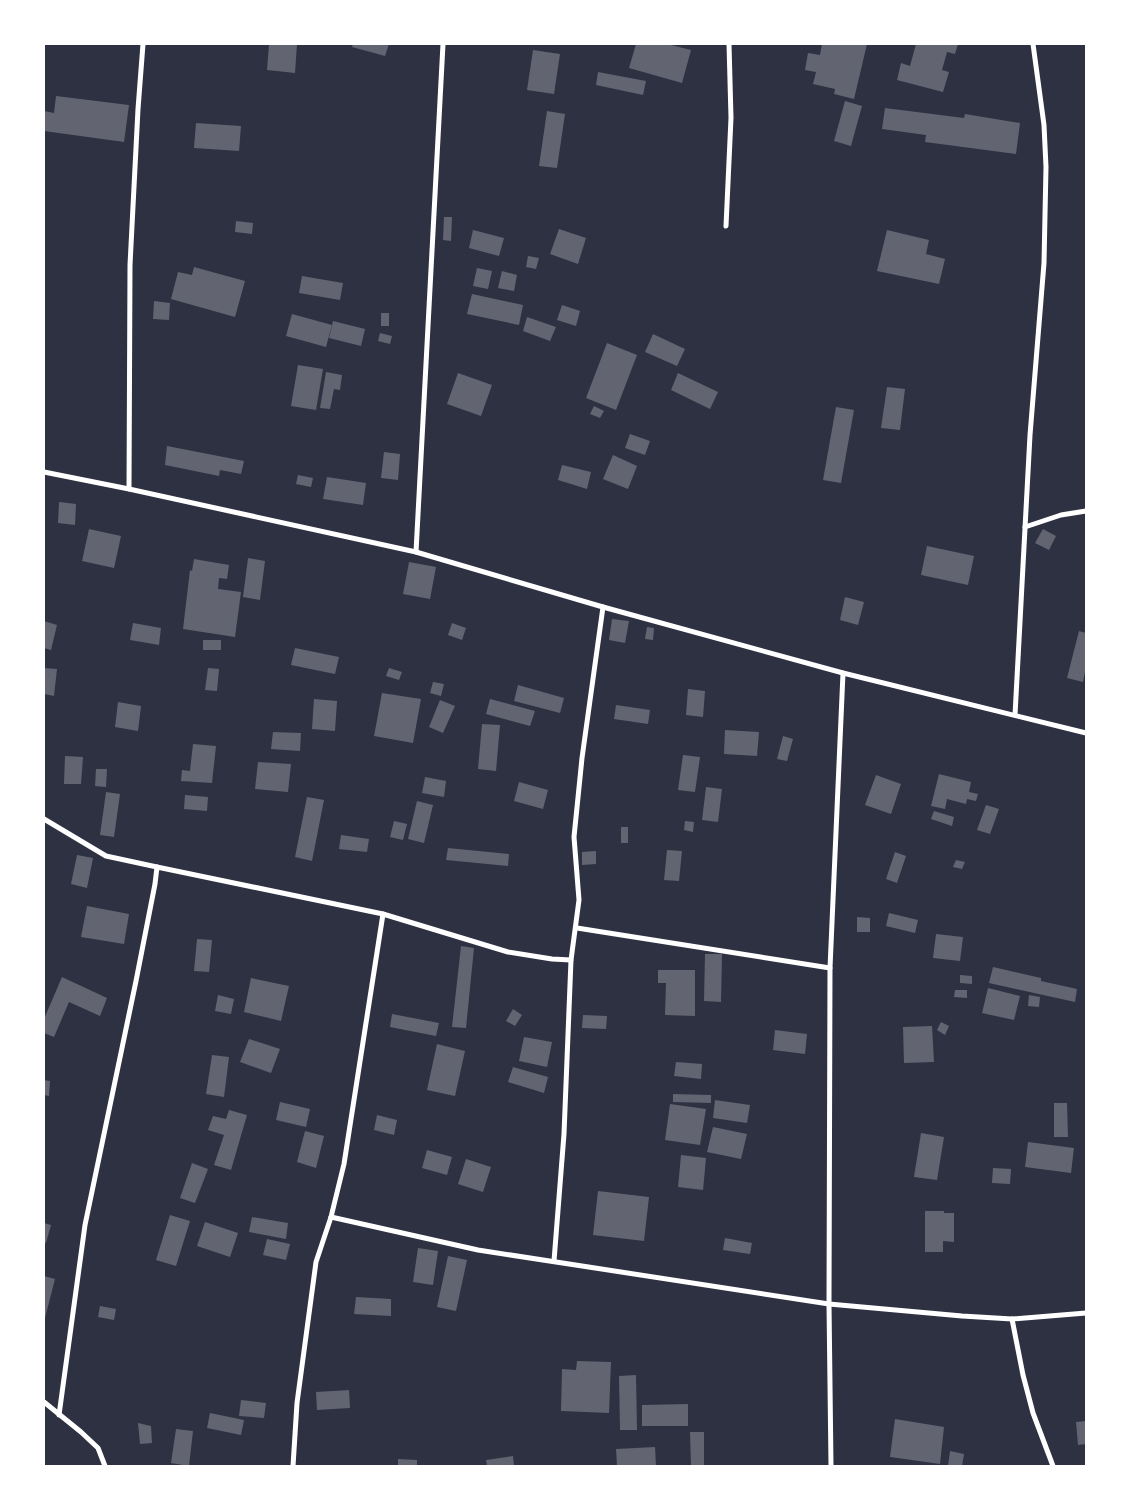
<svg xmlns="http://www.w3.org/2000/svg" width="1130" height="1510" viewBox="0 0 1130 1510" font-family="'Zilla Slab',serif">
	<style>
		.building { fill: #626471 }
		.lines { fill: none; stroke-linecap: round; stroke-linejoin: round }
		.minor { stroke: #fff; stroke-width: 5 }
	</style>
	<rect width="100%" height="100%" fill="#2d3142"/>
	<g class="building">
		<polygon points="269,44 297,44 295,73 267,70"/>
		<polygon points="353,44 389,44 385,56 352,47"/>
		<polygon points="636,44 667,44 691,50 682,83 629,68"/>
		<polygon points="822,44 867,44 854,99 834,94 835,89 813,84 816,72 805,70 808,53 820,55"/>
		<polygon points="916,44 958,44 955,54 947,52 942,70 949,72 943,92 897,80 901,63 910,66"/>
		<polygon points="533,50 560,54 554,94 527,90"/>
		<polygon points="598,72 646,81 643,95 596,85"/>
		<polygon points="56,96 129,105 124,142 44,131 44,111 54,113"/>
		<polygon points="845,101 862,106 851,146 834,141"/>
		<polygon points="885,108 964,118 965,114 1020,123 1016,154 925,142 926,135 882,129"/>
		<polygon points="547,111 565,114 557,168 539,166"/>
		<polygon points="196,123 241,126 239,151 194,148"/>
		<polygon points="444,217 452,217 451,241 443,240"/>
		<polygon points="236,221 253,223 252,234 235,232"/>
		<polygon points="559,229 586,238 578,264 550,254"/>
		<polygon points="473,230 504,238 499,256 469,248"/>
		<polygon points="887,230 929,240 926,254 945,259 939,284 877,271"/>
		<polygon points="528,256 539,258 536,269 526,267"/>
		<polygon points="194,267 245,281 235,317 171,299 178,272 192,275"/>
		<polygon points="477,268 492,271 488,289 473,286"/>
		<polygon points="502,271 517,275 514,291 498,288"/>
		<polygon points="302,276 343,283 340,300 299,293"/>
		<polygon points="472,294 523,305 519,325 467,314"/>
		<polygon points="154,301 170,303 169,320 153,319"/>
		<polygon points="562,305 580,311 576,326 557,320"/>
		<rect x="381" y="313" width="8" height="13"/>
		<polygon points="292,314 332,325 326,347 286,336"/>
		<polygon points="527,317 556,327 550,341 523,331"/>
		<polygon points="333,321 365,329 361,346 329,338"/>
		<polygon points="380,333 392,336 390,344 378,341"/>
		<polygon points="653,334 685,349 677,366 645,352"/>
		<polygon points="607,343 637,355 616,410 586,398"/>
		<polygon points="298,365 323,369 316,410 291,406"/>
		<polygon points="326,372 342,375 340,390 334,389 330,409 320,408"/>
		<polygon points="458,373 492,385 481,416 447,404"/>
		<polygon points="678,373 718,392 710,409 671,390"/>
		<polygon points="887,387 905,389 900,430 881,428"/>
		<polygon points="594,406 604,411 600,418 590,414"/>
		<polygon points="836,407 854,410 841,483 823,480"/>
		<polygon points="630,434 650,441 645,455 625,448"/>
		<polygon points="167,446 244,461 241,474 220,470 219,476 165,465"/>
		<polygon points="384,452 400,454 398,480 381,478"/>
		<polygon points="613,455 637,466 628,489 603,479"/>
		<polygon points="562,465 591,472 587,489 558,480"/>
		<polygon points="298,475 313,478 311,487 296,484"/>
		<polygon points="327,477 366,483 363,505 323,499"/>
		<polygon points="59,502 76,504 75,525 58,523"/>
		<polygon points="89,529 121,536 114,568 82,561"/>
		<polygon points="1043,529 1056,536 1049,550 1035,543"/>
		<polygon points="927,546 974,556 968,585 921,575"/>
		<polygon points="248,558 265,561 260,600 243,597"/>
		<polygon points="194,559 229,565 227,579 219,578 218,589 241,592 235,637 183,629 190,570 192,571"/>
		<polygon points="409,562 436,567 430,599 403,594"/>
		<polygon points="845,597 864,602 858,625 840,620"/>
		<polygon points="612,619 629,621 625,643 609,640"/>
		<polygon points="44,621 57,625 51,650 44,648"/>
		<polygon points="133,623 161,628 159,645 130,640"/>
		<polygon points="452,623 466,628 462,640 448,635"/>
		<polygon points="647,627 654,628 653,640 645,639"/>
		<polygon points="1079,631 1086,633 1086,667 1083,682 1067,678"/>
		<rect x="203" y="640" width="18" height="10"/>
		<polygon points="295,648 339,657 335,674 291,665"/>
		<polygon points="44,668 57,669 54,696 44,694"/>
		<polygon points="208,668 219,669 217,691 205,690"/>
		<polygon points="389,668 402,672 399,680 386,676"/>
		<polygon points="433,682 444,684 441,696 430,693"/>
		<polygon points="518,685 564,698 560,713 514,701"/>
		<polygon points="688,689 705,691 703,717 686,715"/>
		<polygon points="382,693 421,699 413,743 374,736"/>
		<polygon points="314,699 337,701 335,731 312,729"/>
		<polygon points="490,699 535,711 530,726 486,714"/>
		<polygon points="440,700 455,706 443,733 429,727"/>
		<polygon points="118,702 141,706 138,731 115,727"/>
		<polygon points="616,705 650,710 648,724 614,719"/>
		<polygon points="482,724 500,725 496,771 478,769"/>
		<polygon points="725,730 759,732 757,756 724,754"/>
		<polygon points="273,732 301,733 300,751 271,749"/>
		<polygon points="783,736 793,739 787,761 777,759"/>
		<polygon points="193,744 216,746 212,783 181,781 182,770 190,771"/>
		<polygon points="683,755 700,757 695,792 678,790"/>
		<polygon points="65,756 83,757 81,784 64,784"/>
		<polygon points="258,762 291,764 288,792 255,789"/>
		<polygon points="96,769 107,769 106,787 95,786"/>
		<polygon points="939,774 971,782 969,792 978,794 976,801 967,799 966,804 947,799 945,809 931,806"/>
		<polygon points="876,775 901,784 891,814 865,805"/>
		<polygon points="425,777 446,781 444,797 422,793"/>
		<polygon points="519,782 548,790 543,809 514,801"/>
		<polygon points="706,787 722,789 718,822 702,820"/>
		<polygon points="106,792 120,794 114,837 100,835"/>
		<polygon points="185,795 208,797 207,811 184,809"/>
		<polygon points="307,797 324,800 312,861 295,857"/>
		<polygon points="417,801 433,805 424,843 408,839"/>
		<polygon points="986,805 999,809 990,834 977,830"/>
		<polygon points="934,811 954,817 952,826 931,819"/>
		<polygon points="394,821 407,824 403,840 390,837"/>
		<polygon points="685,821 694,822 693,832 684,830"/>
		<rect x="621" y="827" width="7" height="16"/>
		<polygon points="341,835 369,839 367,852 339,849"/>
		<polygon points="448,848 509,854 508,866 446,860"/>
		<polygon points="667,850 682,851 679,881 664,880"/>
		<polygon points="596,851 596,864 582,865 582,852"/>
		<polygon points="895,852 906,856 897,883 886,879"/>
		<polygon points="77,855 93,858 87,888 71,884"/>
		<polygon points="956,860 965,862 962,869 953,867"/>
		<polygon points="87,906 129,914 124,944 81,937"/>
		<polygon points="889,913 918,920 915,933 886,926"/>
		<polygon points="857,917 870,918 870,932 857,932"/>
		<polygon points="936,934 963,937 960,961 933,958"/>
		<polygon points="197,939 212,940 209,972 194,971"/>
		<polygon points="461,946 474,948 466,1028 452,1027"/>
		<polygon points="705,954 722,954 721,1002 704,1001"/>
		<polygon points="993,967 1041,978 1041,981 1077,989 1075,1002 989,983"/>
		<polygon points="658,970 695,970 695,1016 665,1015 666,983 658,983"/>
		<polygon points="960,975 972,976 972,984 960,983"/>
		<polygon points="62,977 107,998 100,1016 69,1002 54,1037 44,1033 44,1019"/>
		<polygon points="251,978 289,986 281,1021 244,1012"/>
		<polygon points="988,988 1020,996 1014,1020 982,1013"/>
		<polygon points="955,990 967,990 967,998 954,997"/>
		<polygon points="218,995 234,999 231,1014 215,1011"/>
		<polygon points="1029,995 1040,997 1039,1007 1028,1006"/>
		<polygon points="513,1009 522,1015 515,1026 506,1021"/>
		<polygon points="392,1014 439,1023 436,1036 390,1027"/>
		<polygon points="583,1015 607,1016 606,1029 582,1028"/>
		<polygon points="941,1022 949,1026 945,1035 937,1030"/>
		<polygon points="932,1026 934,1062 904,1063 903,1027"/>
		<polygon points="775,1030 807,1034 805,1054 773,1050"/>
		<polygon points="524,1037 552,1042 547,1067 519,1061"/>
		<polygon points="249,1039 280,1049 271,1073 240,1062"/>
		<polygon points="437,1044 465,1051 455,1096 427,1090"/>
		<polygon points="212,1055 229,1057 224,1097 206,1094"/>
		<polygon points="676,1062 702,1064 701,1079 674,1076"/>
		<polygon points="513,1067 548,1077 544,1093 508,1082"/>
		<polygon points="44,1080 50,1081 49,1096 44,1095"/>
		<polygon points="673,1094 711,1095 711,1103 673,1102"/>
		<polygon points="715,1100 750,1105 747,1123 713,1118"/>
		<polygon points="280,1102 310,1109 306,1127 276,1120"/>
		<polygon points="1054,1103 1067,1103 1068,1137 1054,1137"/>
		<polygon points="670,1104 706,1109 700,1145 665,1140"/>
		<polygon points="229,1110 247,1115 231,1170 214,1165 224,1135 208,1130 213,1116 226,1119"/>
		<polygon points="377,1115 397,1120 394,1135 374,1130"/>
		<polygon points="713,1127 747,1134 741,1159 707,1152"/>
		<polygon points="305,1131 324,1136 316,1168 297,1162"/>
		<polygon points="921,1133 944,1137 937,1180 914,1177"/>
		<polygon points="1028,1142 1074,1148 1071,1173 1025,1167"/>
		<polygon points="427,1150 452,1157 447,1175 422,1168"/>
		<polygon points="681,1155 706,1158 703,1190 678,1187"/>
		<polygon points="466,1159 491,1167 483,1192 458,1184"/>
		<polygon points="192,1163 208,1169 195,1203 180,1198"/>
		<polygon points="993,1168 1011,1169 1010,1184 992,1183"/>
		<polygon points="598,1191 649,1197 644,1241 593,1235"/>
		<polygon points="925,1211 944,1211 944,1213 954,1213 954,1242 943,1241 943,1252 925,1252"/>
		<polygon points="170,1215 190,1221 176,1266 156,1260"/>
		<polygon points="252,1217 288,1223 286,1239 249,1232"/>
		<polygon points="205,1222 238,1233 230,1257 197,1246"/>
		<polygon points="44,1223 51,1225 46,1243 44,1242"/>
		<polygon points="725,1238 752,1243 750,1254 723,1250"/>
		<polygon points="267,1239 290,1244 286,1260 263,1255"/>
		<polygon points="418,1248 438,1251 433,1285 413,1282"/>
		<polygon points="448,1256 467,1260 456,1311 437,1307"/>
		<polygon points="44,1276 55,1279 44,1322"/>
		<polygon points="356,1297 391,1299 391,1316 354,1314"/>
		<polygon points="100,1306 116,1309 114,1320 98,1317"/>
		<polygon points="577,1361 611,1362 609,1413 561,1411 562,1369 576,1370"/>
		<polygon points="636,1375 637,1430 620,1430 619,1376"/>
		<polygon points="349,1390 350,1408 317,1410 316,1392"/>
		<polygon points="241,1400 266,1403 264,1418 239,1416"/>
		<polygon points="688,1404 688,1426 642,1426 642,1405"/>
		<polygon points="210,1413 244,1420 241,1435 207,1428"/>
		<polygon points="895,1419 944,1427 940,1464 890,1457"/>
		<polygon points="1086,1421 1086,1444 1078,1445 1076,1422"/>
		<polygon points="138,1423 151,1426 152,1443 140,1444"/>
		<polygon points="176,1429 193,1431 189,1466 171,1463"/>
		<polygon points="690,1432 704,1432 704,1466 691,1466"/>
		<polygon points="655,1447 656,1466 617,1466 616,1449"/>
		<polygon points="950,1451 964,1454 962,1466 948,1466"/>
		<polygon points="513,1456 514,1466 487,1466 486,1460"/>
		<polygon points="398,1459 417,1460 417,1466 398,1466"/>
	</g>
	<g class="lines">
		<g class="minor">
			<polyline points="726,226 731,118 729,44"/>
			<polyline points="44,472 129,489 416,552 603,607 843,673 1086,733"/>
			<polyline points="129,489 130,265 138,109 143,44"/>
			<polyline points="1025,527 1061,515 1086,511"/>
			<polyline points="416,552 443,44"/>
			<polyline points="1015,715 1030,435 1044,263 1046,167 1044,125 1033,44"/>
			<polyline points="44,819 106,856 157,867"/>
			<polyline points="577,928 830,968"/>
			<polyline points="331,1217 478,1250 829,1304 962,1316 1012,1319 1086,1313"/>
			<polyline points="554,1261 564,1134 571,960"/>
			<polyline points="1012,1319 1023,1375 1033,1413 1053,1466"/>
			<polyline points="44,1402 81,1432 98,1448 105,1466"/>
			<polyline points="59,1415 85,1225 136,981 155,884 157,867 383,914 508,952 552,959 571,960 579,900 574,837 582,758 603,607"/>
			<polyline points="293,1466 297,1403 316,1262 331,1217 344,1164 383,914"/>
			<polyline points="831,1466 829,1304 830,968 843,673"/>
		</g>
	</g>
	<rect width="1130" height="1510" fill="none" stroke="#ffffff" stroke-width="90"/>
</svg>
